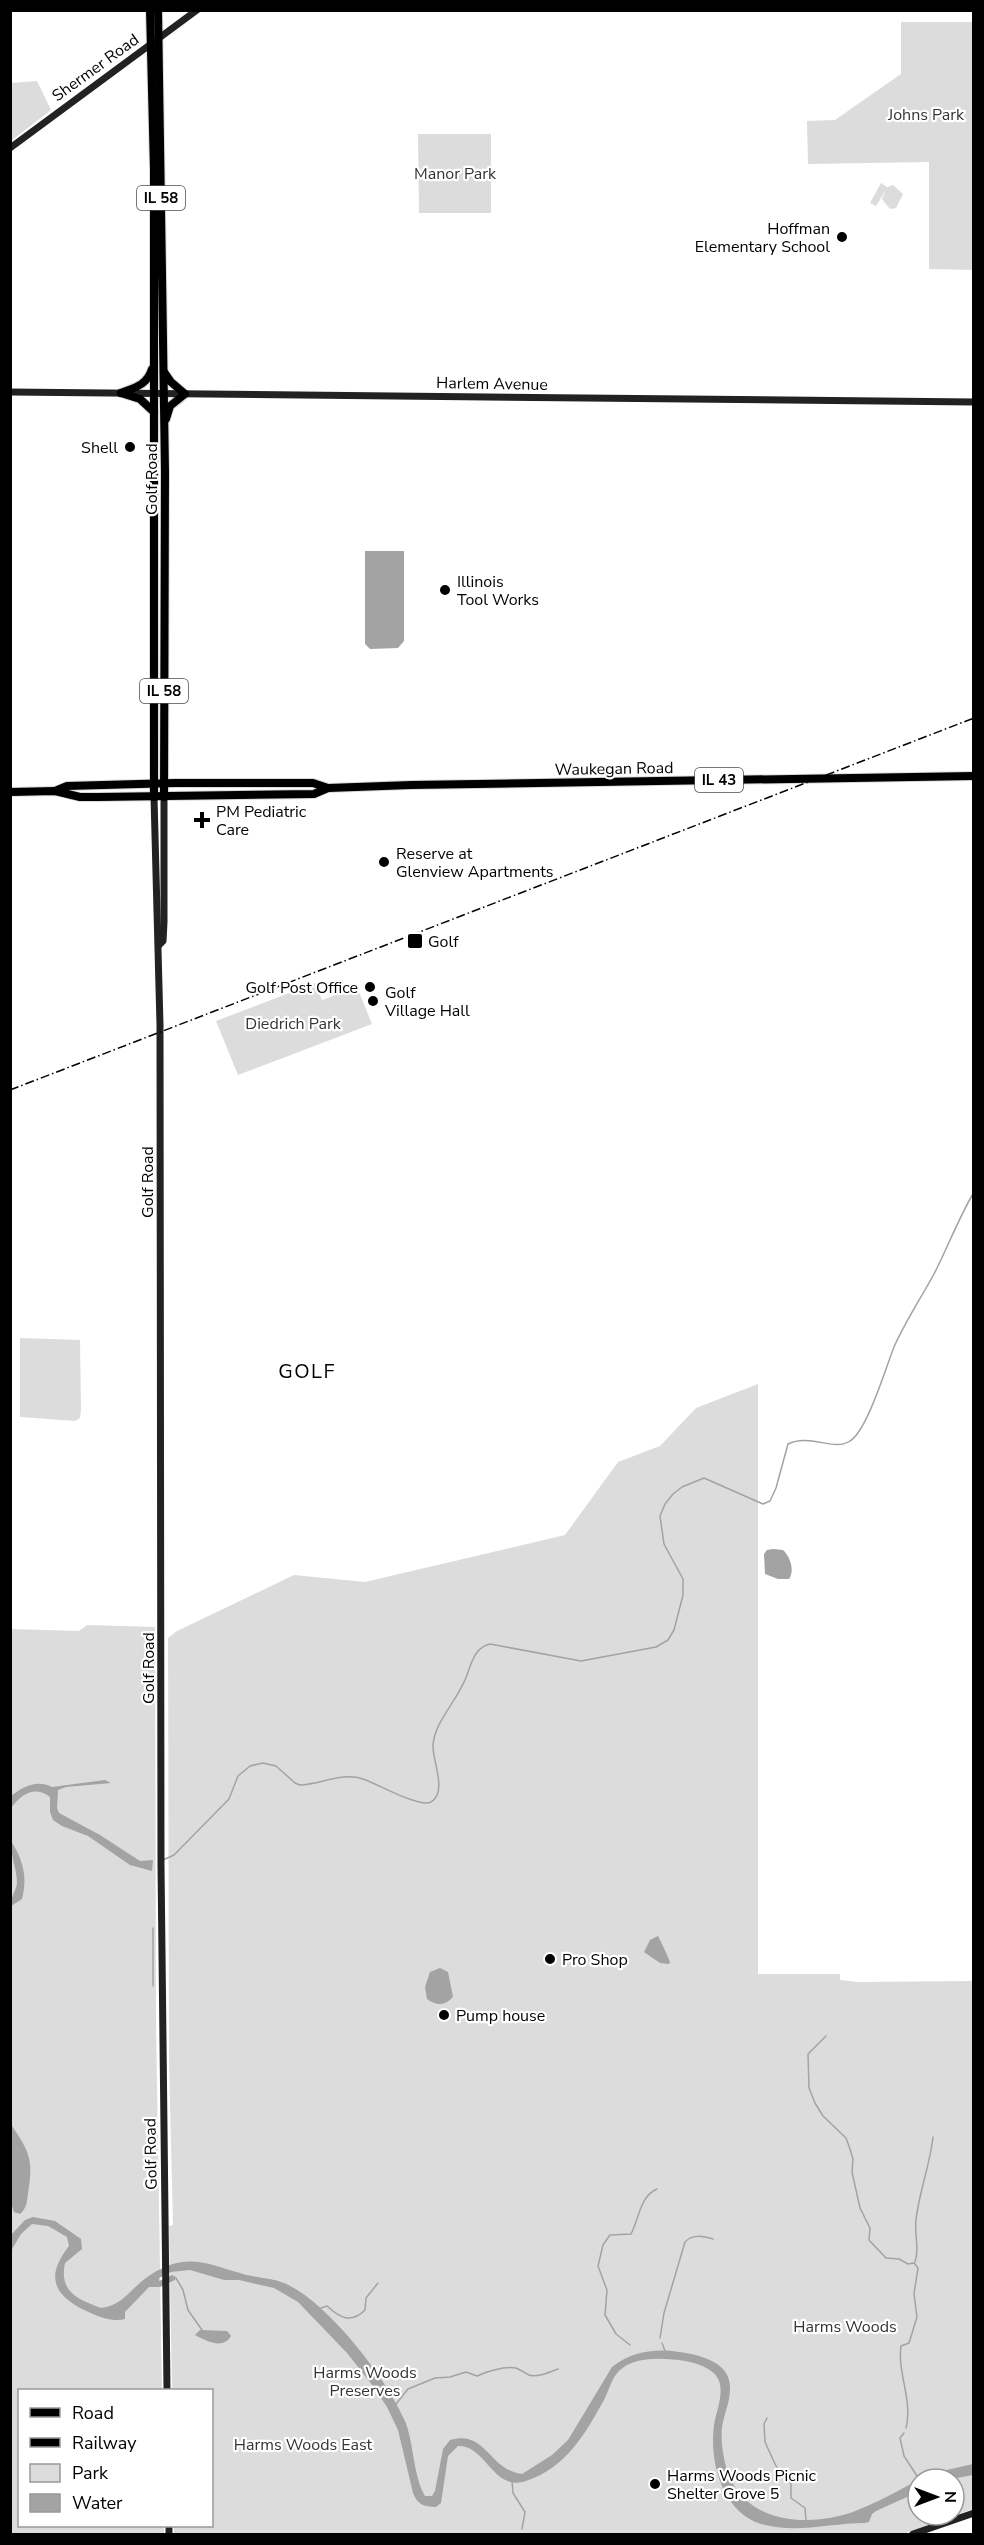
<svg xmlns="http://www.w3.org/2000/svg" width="984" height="2545" viewBox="0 0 984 2545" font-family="'Nunito Sans',sans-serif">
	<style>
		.green { fill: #dcdcdc; fill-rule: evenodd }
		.water { fill: #a3a3a3 }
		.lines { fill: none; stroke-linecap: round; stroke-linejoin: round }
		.stream { stroke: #a3a3a3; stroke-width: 1.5 }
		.primary-casing { stroke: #dbdbdb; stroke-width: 10 }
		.secondary { stroke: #222; stroke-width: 7 }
		.primary { stroke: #000; stroke-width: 8 }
		.rail { stroke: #000; stroke-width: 1.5; stroke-dasharray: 9 3 1.5 3; stroke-linecap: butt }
		.poi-dot { fill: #000; stroke: #fff; stroke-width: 2 }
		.labels { text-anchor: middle; stroke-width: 4.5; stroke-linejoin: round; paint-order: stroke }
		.shield { fill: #fff; stroke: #4c4c4c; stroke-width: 1.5 }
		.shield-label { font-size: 15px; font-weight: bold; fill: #000 }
		.street-label { font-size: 16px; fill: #000; stroke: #fff }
		.park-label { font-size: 16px; fill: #333; stroke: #fff }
		.poi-label { font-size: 16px; fill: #000; stroke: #fff; text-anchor: start }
		.quarter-label { font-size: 20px; letter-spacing: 1.5px; fill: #000; stroke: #fff }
	</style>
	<rect width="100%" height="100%" fill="#fff"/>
	<g class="green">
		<polygon points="901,22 973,22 973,270 929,269 929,162 808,164 807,121 835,120 901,74"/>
		<polygon points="37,81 51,110 11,141 11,83"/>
		<polygon points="418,134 491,134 491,213 419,213"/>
		<polygon points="881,183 887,187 893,185 903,194 896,208 890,209 882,199 886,190 876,206 870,203"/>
		<polygon points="315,983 322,1000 357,987 372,1024 238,1075 216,1021"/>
		<polygon points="20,1338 80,1340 81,1410 80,1418 75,1421 20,1417"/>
		<path d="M 758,1384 L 758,1974 L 840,1974 L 840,1980 L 857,1982 L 973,1981 L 973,2509 L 903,2534 L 174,2534 L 174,2526 L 212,2526 L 212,2390 L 172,2390 L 169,2226 L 173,2225 L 169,2064 L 168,1638 L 177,1631 L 294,1575 L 365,1582 L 565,1535 L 618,1462 L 660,1446 L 696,1408 ZM 918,2479 L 954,2479 L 954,2515 L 918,2515 Z"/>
		<polygon points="87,1625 155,1627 156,2023 162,2390 20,2390 20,2526 164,2526 164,2534 11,2534 11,1629 79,1631"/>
	</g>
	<g class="water">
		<polygon points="365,551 404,551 404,641 398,648 370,649 365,644"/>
		<path d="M 773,1549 L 783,1550 C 790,1556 795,1571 789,1579 L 778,1579 L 765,1574 L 764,1554 L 767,1550 Z"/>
		<path d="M 105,1780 L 111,1783 L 66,1787 L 58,1790 L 57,1808 L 59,1813 L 100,1835 L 140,1861 L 153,1860 L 152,1871 L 130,1865 L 88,1836 L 62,1826 L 53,1820 L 50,1812 L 50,1797 C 34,1785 21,1795 11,1808 L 11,1796 C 22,1787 37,1779 52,1787 Z"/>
		<path d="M 11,1841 C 23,1860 28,1877 22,1899 L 11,1906 C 10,1897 16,1892 17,1883 C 17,1868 10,1856 11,1841 Z"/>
		<path d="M 658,1936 C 659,1938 670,1960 670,1963 L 668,1964 L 660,1963 L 644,1952 L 650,1940 Z"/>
		<path d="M 440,1968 L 448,1972 L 453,1997 C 445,2006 437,2006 427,1999 L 425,1987 L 430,1972 Z"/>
		<path d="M 10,2123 C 29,2151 34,2159 28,2193 C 27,2201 27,2208 20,2214 L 14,2212 L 11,2203 Z"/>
		<path d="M 33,2217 L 55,2221 L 81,2239 L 82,2249 L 65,2263 C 59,2292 77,2299 101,2308 C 120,2306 128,2293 142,2281 C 153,2272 168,2264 182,2262 C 203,2259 221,2268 240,2273 C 254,2278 270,2277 284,2283 C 327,2301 387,2379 405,2421 C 414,2443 413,2476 425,2496 L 432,2496 L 435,2491 L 443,2449 L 450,2440 C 486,2429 489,2470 522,2474 L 552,2455 L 568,2440 L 612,2367 C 629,2353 651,2349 672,2351 C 690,2353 721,2358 728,2377 C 734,2394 725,2410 722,2427 C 721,2437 722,2448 724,2458 C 734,2515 789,2528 839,2516 C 860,2512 898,2491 918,2480 L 918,2492 L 876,2511 L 872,2514 L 869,2522 L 865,2523 C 830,2523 796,2534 761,2524 C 722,2512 709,2461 714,2425 C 716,2412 724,2394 719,2381 C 715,2369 697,2363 685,2361 C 665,2358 636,2356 620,2370 C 612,2377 609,2390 605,2398 C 586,2433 566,2468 526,2481 C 493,2492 486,2445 458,2446 L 448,2456 L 441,2503 L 436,2507 C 424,2507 417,2504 413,2493 L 398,2430 L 387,2407 L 373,2386 L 347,2353 L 298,2302 L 274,2288 L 239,2280 L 224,2280 L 190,2270 L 171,2272 L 159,2278 L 159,2281 L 172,2275 L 176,2277 L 175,2280 L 160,2287 L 149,2287 L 125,2312 L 125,2319 C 115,2322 102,2318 93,2314 C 57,2299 42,2280 69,2246 L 67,2237 L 48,2226 L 32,2224 L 21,2234 L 11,2251 L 11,2235 L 25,2220 Z"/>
		<path d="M 200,2330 L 227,2331 L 231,2336 C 223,2350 206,2341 195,2335 Z"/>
		<polygon points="973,2464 973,2475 951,2479 920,2479 929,2474"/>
	</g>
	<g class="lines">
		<g class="stream">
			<path d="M 163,1860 L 174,1855 L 229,1799 L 238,1776 L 250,1766 L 263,1763 L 276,1766 L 295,1783 L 300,1785 C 321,1784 343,1772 363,1779 C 378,1784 419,1808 431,1802 C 448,1792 432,1760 433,1745 C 435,1720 459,1699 467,1675 C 470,1667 472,1658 478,1651 C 482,1647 485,1645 490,1644 L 581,1661 L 656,1647 L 668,1640 L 674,1630 L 683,1595 L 683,1579 L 664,1544 L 660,1516 L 665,1504 L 673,1494 L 682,1487 L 704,1478 L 763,1504 L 770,1501 L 776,1488 L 788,1444 C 810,1433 834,1452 850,1441 C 867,1431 886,1367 894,1347 C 905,1322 921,1298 934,1274 C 948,1247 958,1219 974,1192"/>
			<polyline points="153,1986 153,1928"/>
			<path d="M 826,2036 L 808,2054 L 809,2088 L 815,2103 L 823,2116 L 846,2138 L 850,2149 L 853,2159 L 852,2172 L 860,2208 L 870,2228 L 869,2240 L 886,2258 L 899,2259 L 908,2264 L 914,2263 L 918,2268 L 914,2294 L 917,2317 L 909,2343 L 901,2346 C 897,2372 913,2401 906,2428"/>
			<path d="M 915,2262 C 920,2247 914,2235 916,2220 C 919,2192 930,2165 933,2137"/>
			<polyline points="176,2278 183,2290 188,2310 202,2330"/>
			<path d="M 321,2308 L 327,2306 C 340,2318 351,2324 365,2310 L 366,2298 L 378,2283"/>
			<path d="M 660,2338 L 664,2313 L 685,2242 C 692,2234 703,2236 713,2239"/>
			<polyline points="662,2343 665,2351"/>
			<path d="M 630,2345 L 616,2334 L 605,2315 L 607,2290 L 598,2266 L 603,2245 L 610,2235 L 631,2234 C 639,2219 640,2196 657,2189"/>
			<path d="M 396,2404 L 408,2389 L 435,2378 L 450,2377 L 466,2372 L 477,2376 C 489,2371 503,2366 516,2368 C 521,2370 525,2373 529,2375 C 538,2378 549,2372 558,2369"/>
			<polyline points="767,2418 764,2424 765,2442 776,2466 791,2484 791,2498 805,2508 806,2520"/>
			<polyline points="904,2433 900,2438 904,2456 919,2479"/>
			<polyline points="512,2481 513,2493 525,2512 522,2529"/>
		</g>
		<defs>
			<g id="primary">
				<polyline points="150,10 154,170 154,797"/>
				<polyline points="158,10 165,472 164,797"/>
				<polyline points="164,372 171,382 185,394 170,406 166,419"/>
				<path d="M 121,393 C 136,387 147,385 152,369"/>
				<polyline points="121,393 140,399 154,412"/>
				<polyline points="55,791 67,786 175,783 313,783 328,788"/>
				<polyline points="10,792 55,791 80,797 98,797 314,794 328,788 411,785 974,776"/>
			</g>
		</defs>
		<use href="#primary" class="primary-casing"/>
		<g class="secondary">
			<polyline points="10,148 197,10"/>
			<polyline points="10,392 974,402"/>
			<polyline points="154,797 160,1025 161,1866 167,2390"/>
			<polyline points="159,945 163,941 164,922 164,797"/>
			<polyline points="169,2526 169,2534"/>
			<polyline points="913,2534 974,2513"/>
		</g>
		<use href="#primary" class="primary"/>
		<polyline class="rail" points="10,1090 974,718"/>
	</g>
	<g class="poi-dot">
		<circle cx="842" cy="237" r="6"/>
		<circle cx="130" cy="447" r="6"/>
		<circle cx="445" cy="590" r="6"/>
		<path d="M199 811h6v6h6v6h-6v6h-6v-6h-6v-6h6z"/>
		<circle cx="384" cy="862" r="6"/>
		<rect x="407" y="933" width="16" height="16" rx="3"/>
		<circle cx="370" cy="987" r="6"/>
		<circle cx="373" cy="1001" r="6"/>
		<circle cx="550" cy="1959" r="6"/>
		<circle cx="444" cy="2015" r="6"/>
		<circle cx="655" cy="2484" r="6"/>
	</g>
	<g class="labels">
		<g class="shield">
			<rect x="137" y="186" width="48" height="24" rx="4.5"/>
			<rect x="140" y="679" width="48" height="24" rx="4.5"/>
			<rect x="695" y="768" width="48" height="24" rx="4.5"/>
		</g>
		<g class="shield-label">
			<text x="161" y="203">IL 58</text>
			<text x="164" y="696">IL 58</text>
			<text x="719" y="785">IL 43</text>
		</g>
		<g class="street-label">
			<text transform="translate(95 67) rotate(-36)" y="6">Shermer Road</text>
			<text transform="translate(492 383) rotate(1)" y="6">Harlem Avenue</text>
			<text transform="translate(151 479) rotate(-90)" y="6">Golf Road</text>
			<text transform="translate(614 768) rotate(-1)" y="6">Waukegan Road</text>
			<text transform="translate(147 1182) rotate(-90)" y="6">Golf Road</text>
			<text transform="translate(148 1668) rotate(-90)" y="6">Golf Road</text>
			<text transform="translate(150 2154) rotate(-91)" y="6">Golf Road</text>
		</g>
		<g class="park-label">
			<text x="926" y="120">Johns Park</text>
			<text x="455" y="179">Manor Park</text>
			<text x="293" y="1029">Diedrich Park</text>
			<text x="845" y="2332">Harms Woods</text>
			<text x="365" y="2378">Harms Woods<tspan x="365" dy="18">Preserves</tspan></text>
			<text x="303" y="2450">Harms Woods East</text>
		</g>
		<g class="poi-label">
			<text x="830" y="234" text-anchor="end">Hoffman<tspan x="830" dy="18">Elementary School</tspan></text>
			<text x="118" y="453" text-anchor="end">Shell</text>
			<text x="457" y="587">Illinois<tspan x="457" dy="18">Tool Works</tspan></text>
			<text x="216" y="817">PM Pediatric<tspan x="216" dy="18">Care</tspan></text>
			<text x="396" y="859">Reserve at<tspan x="396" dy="18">Glenview Apartments</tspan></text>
			<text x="428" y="947">Golf</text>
			<text x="358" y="993" text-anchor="end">Golf Post Office</text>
			<text x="385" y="998">Golf<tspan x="385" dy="18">Village Hall</tspan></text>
			<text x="562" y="1965">Pro Shop</text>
			<text x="456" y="2021">Pump house</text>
			<text x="667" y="2481">Harms Woods Picnic<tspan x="667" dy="18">Shelter Grove 5</tspan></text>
		</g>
		<g class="quarter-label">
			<text x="307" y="1378">GOLF</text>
		</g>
	</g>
	<rect width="984" height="2545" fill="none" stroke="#000000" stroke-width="24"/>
	<rect x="18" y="2389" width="195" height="138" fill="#ffffff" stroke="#999999" stroke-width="1.5"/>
	<rect x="30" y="2408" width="30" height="9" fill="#000000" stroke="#999999" stroke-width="1.5"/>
	<text x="72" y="2419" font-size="18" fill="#000000">Road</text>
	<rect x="30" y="2438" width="30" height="9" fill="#000000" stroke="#999999" stroke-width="1.5"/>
	<text x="72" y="2449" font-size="18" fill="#000000">Railway</text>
	<rect x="30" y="2464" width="30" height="18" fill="#dcdcdc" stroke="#999999" stroke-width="1.5"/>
	<text x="72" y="2479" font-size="18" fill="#000000">Park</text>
	<rect x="30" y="2494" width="30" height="18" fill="#a3a3a3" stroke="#999999" stroke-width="1.5"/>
	<text x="72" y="2509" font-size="18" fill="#000000">Water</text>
	<g transform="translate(936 2497) rotate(90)"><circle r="28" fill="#ffffff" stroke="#999999" stroke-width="1.5"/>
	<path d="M0-4.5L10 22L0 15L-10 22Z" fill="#000000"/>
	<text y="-9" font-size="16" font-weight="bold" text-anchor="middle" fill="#000000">N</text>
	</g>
</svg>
